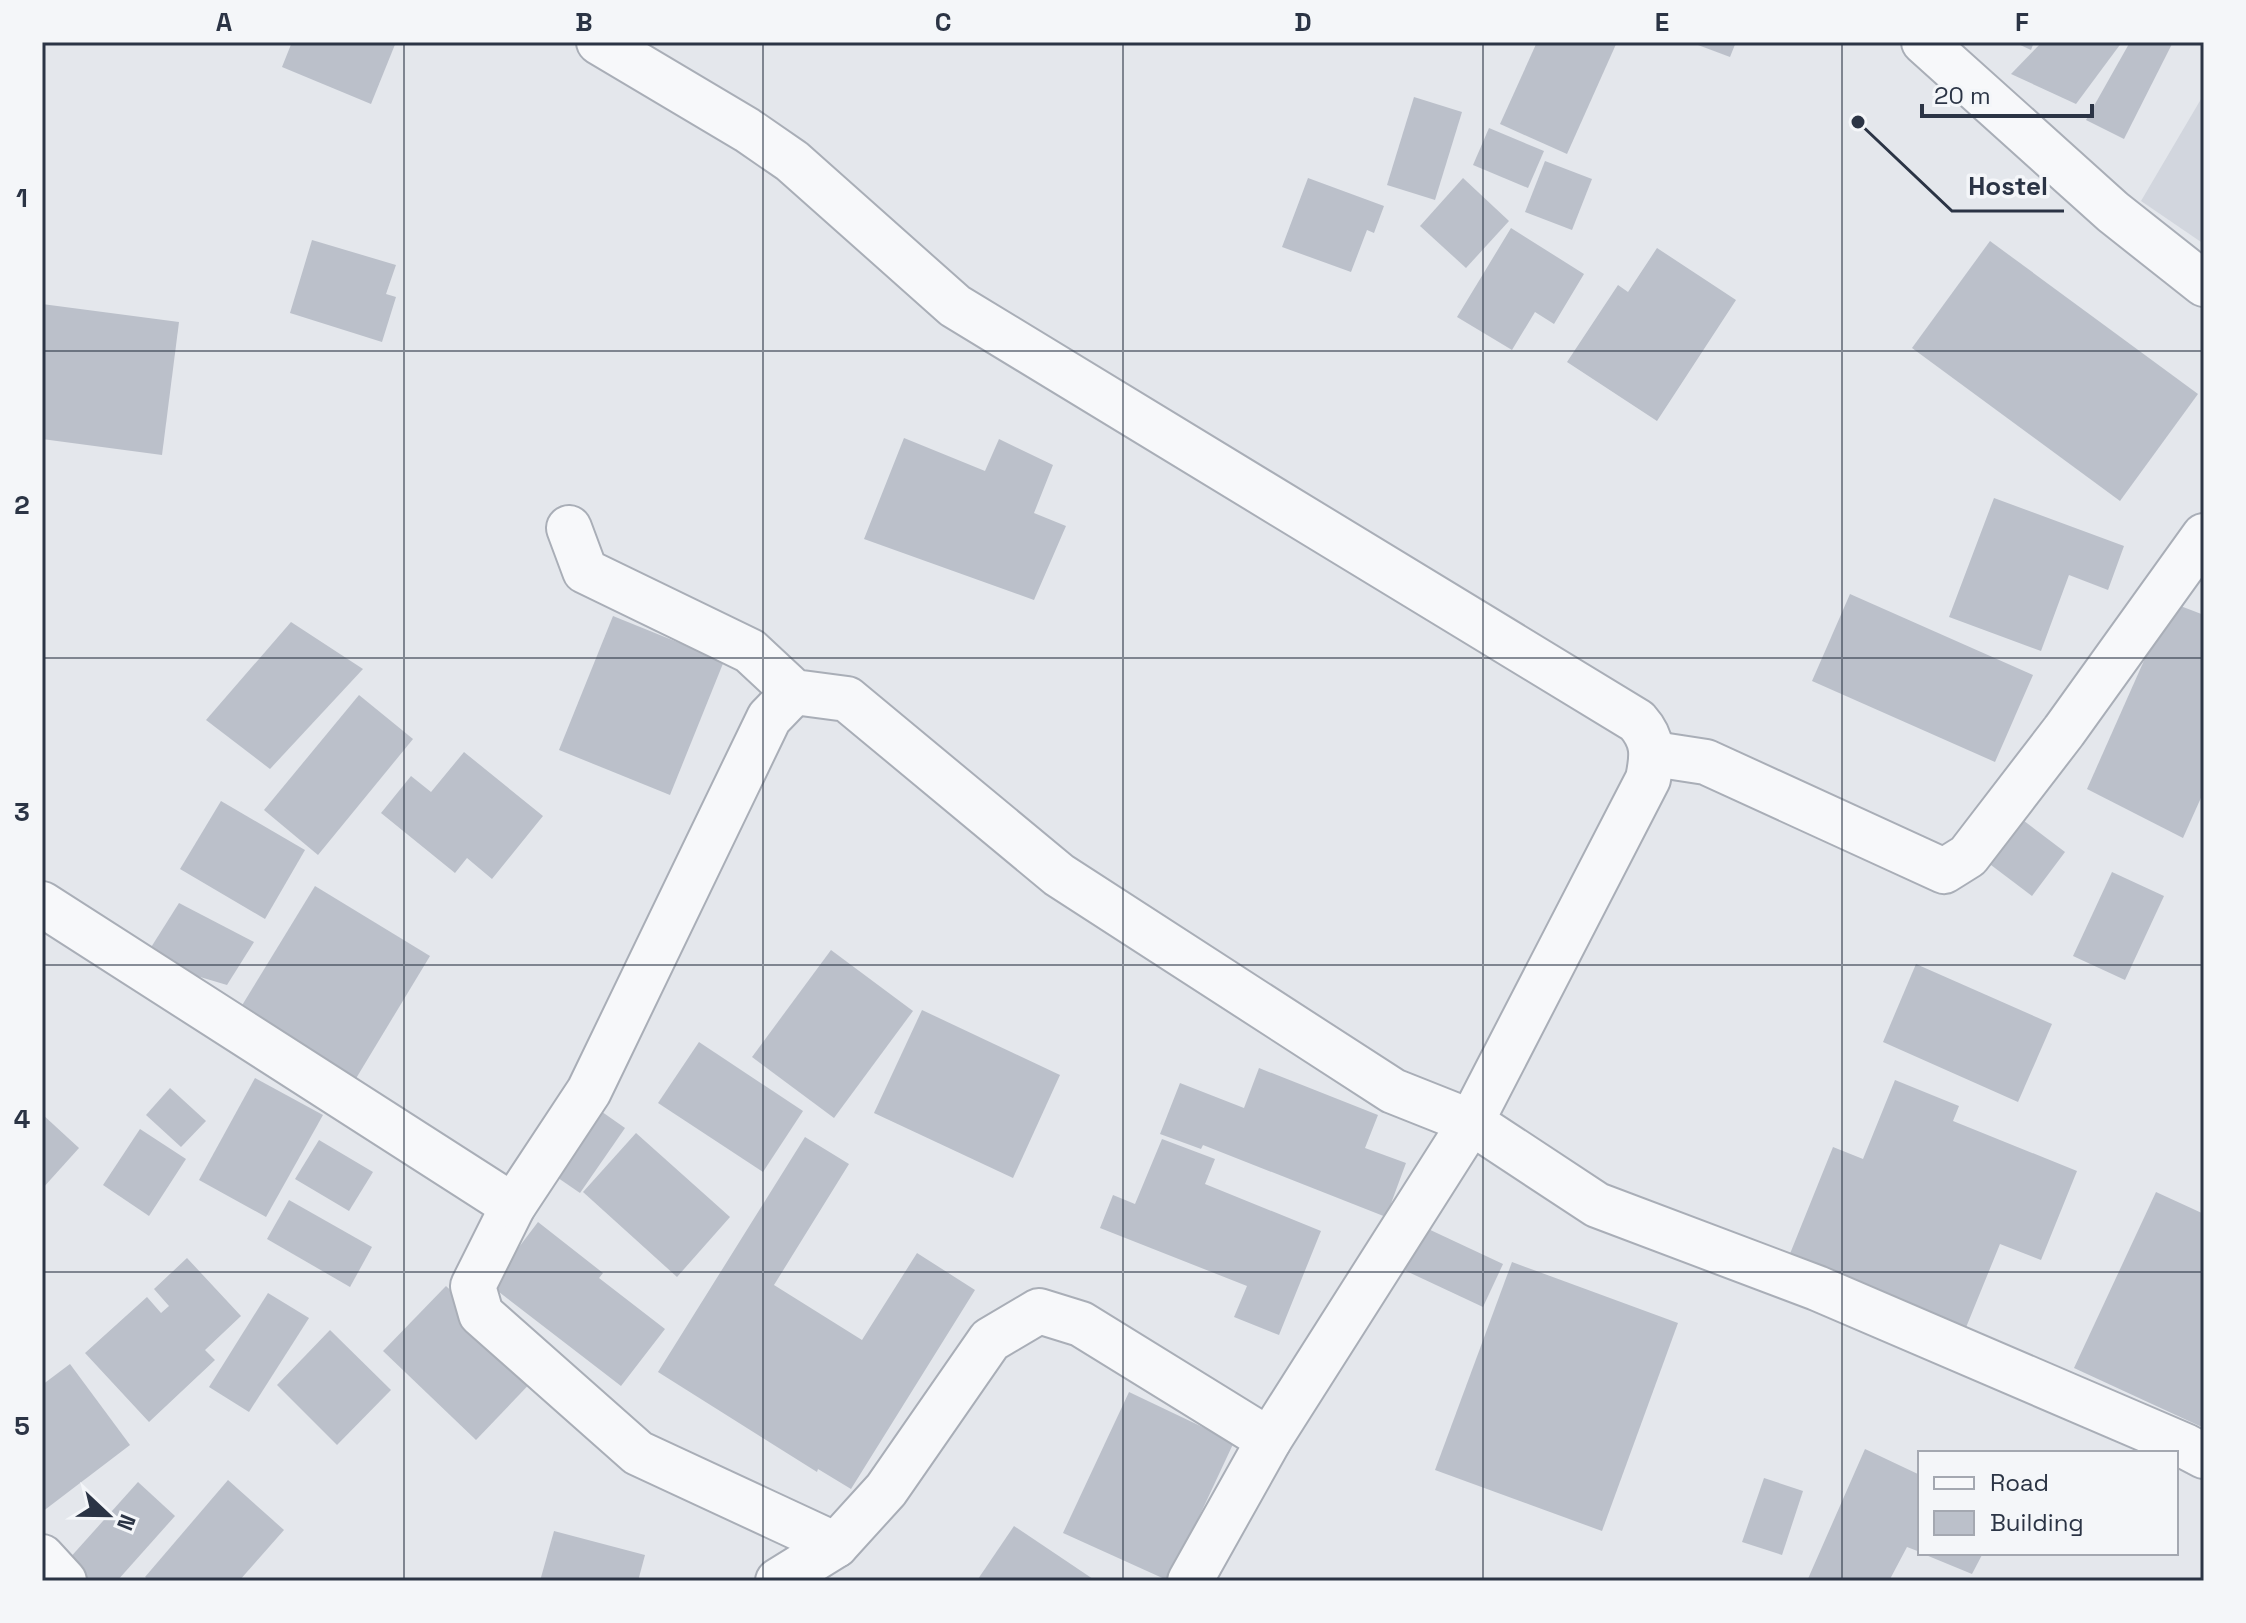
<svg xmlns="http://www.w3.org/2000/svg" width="2246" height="1623" viewBox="0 0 2246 1623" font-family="'Space Grotesk',sans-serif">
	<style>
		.built { fill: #d2d6de }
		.building { fill: #bbc0ca }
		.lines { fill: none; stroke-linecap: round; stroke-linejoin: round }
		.minor-casing { stroke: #a9aeb7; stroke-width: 48 }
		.minor { stroke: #f7f8fa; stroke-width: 44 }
		.grid { fill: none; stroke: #2b3445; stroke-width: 2; stroke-opacity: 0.55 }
		.leader { fill: none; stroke: #2b3445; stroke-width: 3 }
		.callout-dot { fill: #2b3445; stroke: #f4f6f9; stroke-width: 3 }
		.callout-label { font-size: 26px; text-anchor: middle; font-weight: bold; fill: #2b3445; stroke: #f4f6f9; stroke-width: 7; stroke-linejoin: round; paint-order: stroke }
		.neatline { fill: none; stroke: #2b3445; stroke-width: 3 }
		.grid-label { font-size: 26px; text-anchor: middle; font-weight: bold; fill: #2b3445 }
	</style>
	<rect width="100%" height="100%" fill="#e4e7ec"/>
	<polygon class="built" points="2204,94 2204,244 2141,201"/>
	<g class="building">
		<polygon points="292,42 396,42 371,104 282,67"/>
		<polygon points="1537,42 1617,42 1567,154 1500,124"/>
		<polygon points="1690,42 1736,42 1730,57"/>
		<polygon points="2014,42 2034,42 2031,50"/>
		<polygon points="2042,42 2122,42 2076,104 2011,74"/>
		<polygon points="2130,42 2173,42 2124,139 2086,120"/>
		<polygon points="1414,97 1462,112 1435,200 1387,185"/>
		<polygon points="1489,128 1544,151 1528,188 1473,165"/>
		<polygon points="1545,161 1592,179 1572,230 1525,212"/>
		<polygon points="1308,178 1384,206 1374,233 1367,230 1351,272 1282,247"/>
		<polygon points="1463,178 1509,221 1466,268 1420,226"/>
		<polygon points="1511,228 1584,274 1554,324 1535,312 1512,350 1457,317"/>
		<polygon points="312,240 396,265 386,294 396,297 382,342 290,313"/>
		<polygon points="1990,241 2198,394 2120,501 1912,348"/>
		<polygon points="1657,248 1736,300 1657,421 1567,362 1618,285 1628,292"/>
		<polygon points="42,304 179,322 162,455 42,439"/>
		<polygon points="904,438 985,471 999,439 1053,465 1034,513 1066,526 1034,600 864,539"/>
		<polygon points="1994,498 2124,546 2108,590 2069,575 2041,651 1949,617"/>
		<polygon points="1850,594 2033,675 1995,762 1812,681"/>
		<polygon points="2170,602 2204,615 2204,791 2183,838 2087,789"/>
		<polygon points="613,616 724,661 670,795 559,750"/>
		<polygon points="291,622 363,669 270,769 206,720"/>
		<polygon points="359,695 413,739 318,855 264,810"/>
		<polygon points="464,752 543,816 492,879 467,858 455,873 381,813 411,776 431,792"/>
		<polygon points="221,801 305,850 265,919 180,869"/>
		<polygon points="2019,817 2065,852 2032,896 1987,862"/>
		<polygon points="2112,872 2164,896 2125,980 2073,956"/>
		<polygon points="315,886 430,956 346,1095 230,1025"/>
		<polygon points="179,903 254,942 227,985 143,960"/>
		<polygon points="831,950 913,1011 834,1118 752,1057"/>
		<polygon points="1916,964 2052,1024 2018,1102 1883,1042"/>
		<polygon points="922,1010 1060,1075 1013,1178 874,1113"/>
		<polygon points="699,1042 803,1111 763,1172 658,1103"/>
		<polygon points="1259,1068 1378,1115 1365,1148 1406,1163 1386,1217 1203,1145 1201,1149 1160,1134 1180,1083 1244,1108"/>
		<polygon points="255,1078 323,1115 266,1217 199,1180"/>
		<polygon points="1895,1080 1959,1106 1953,1121 2077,1171 2041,1260 2000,1244 1956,1352 1779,1281 1833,1147 1863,1159"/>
		<polygon points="170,1088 206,1121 181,1147 146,1115"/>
		<polygon points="578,1095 625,1128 580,1193 532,1160"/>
		<polygon points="42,1114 79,1148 42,1189"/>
		<polygon points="140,1129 186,1159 149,1216 103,1185"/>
		<polygon points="636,1133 730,1217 677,1277 583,1192"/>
		<polygon points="805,1137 849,1164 774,1285 862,1340 917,1253 975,1290 851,1489 818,1469 817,1472 658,1372"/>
		<polygon points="1162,1139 1215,1159 1205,1184 1321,1231 1279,1335 1234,1317 1247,1286 1100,1228 1113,1195 1135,1204"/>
		<polygon points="319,1140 373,1172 349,1211 295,1179"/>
		<polygon points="2156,1192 2204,1214 2204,1428 2074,1368"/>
		<polygon points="289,1200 372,1247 350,1287 267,1239"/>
		<polygon points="538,1222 603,1273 599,1278 665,1329 621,1386 490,1285"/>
		<polygon points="1424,1227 1503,1264 1483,1307 1404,1270"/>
		<polygon points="187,1258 241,1316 205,1350 215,1360 149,1422 85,1353 147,1297 161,1313 169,1306 154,1289"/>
		<polygon points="1512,1262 1678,1323 1602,1531 1435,1470"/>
		<polygon points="446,1286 539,1374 476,1440 383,1351"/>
		<polygon points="268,1293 309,1318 249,1412 209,1387"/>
		<polygon points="330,1330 391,1390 337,1445 277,1385"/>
		<polygon points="70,1364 130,1445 42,1512 42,1385"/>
		<polygon points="1129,1392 1234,1442 1169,1581 1063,1533"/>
		<polygon points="1865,1449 1920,1475 1920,1552 1907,1547 1889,1581 1807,1581"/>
		<polygon points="1764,1478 1803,1491 1782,1555 1742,1542"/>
		<polygon points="228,1480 284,1530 239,1581 150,1581 145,1577"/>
		<polygon points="138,1482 175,1516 117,1581 71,1581 59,1570"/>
		<polygon points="1014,1526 1096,1581 982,1581 978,1579"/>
		<polygon points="554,1531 645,1555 638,1581 540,1581"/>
		<polygon points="1921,1553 1983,1553 1972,1574"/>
	</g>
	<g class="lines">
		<defs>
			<g id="minor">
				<path d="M 599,42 L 747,130 L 792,161 L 955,306 L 1637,721 C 1654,740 1653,755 1648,779 L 1471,1122 L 1269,1440 L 1190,1581"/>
				<polyline points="1924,42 2113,212 2204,284"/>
				<polyline points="569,528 585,571 750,651 794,692 847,699 1059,875 1393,1091 1471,1122 1597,1205 1817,1288 2185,1446 2204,1456"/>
				<polyline points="794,692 769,718 589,1091 513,1206 473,1286 481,1314 638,1453 836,1545"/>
				<polyline points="1654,754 1706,762 1944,871 1968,856 2064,731 2204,536"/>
				<polyline points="42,904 513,1206"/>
				<polyline points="42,1557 64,1581"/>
				<polyline points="778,1581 836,1545 886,1490 990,1340 1039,1311 1081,1324 1269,1440"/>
			</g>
		</defs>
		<use href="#minor" class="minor-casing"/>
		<use href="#minor" class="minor"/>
	</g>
	<path class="grid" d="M 404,42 L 404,1581M 763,42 L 763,1581M 1123,42 L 1123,1581M 1483,42 L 1483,1581M 1842,42 L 1842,1581M 42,351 L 2204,351M 42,658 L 2204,658M 42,965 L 2204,965M 42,1272 L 2204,1272"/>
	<path class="leader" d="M1858 122L1952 211H2064"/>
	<circle class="callout-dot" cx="1858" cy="122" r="8"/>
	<g class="callout-label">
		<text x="2008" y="195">Hostel</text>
	</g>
	<rect width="2246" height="1623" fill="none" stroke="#f4f6f9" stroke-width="88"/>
	<rect x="1918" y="1451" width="260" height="104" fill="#f4f6f9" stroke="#a4a8b1" stroke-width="2"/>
	<rect x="1934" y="1477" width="40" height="12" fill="#f7f8fa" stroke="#a4a8b1" stroke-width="2"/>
	<text x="1990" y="1491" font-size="24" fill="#2b3445">Road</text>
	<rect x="1934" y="1511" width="40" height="24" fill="#bbc0ca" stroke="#a4a8b1" stroke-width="2"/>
	<text x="1990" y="1531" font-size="24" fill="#2b3445">Building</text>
	<g transform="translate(108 1515) rotate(112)" stroke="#f4f6f9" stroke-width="6" paint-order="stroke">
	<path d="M0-6L14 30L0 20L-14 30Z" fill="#2b3445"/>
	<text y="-12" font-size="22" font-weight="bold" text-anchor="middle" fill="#2b3445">N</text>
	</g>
	<path d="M1922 104v12h170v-12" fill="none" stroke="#2b3445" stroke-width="4"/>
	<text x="1934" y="104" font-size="24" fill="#2b3445" stroke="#f4f6f9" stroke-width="6" paint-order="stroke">20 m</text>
	<rect x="44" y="44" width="2158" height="1535" class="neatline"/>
	<g class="grid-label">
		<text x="224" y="31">A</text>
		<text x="584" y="31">B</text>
		<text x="943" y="31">C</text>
		<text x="1303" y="31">D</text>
		<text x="1662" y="31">E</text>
		<text x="2022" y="31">F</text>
		<text x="22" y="207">1</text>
		<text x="22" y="514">2</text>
		<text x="22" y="821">3</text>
		<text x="22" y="1128">4</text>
		<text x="22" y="1435">5</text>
	</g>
</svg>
